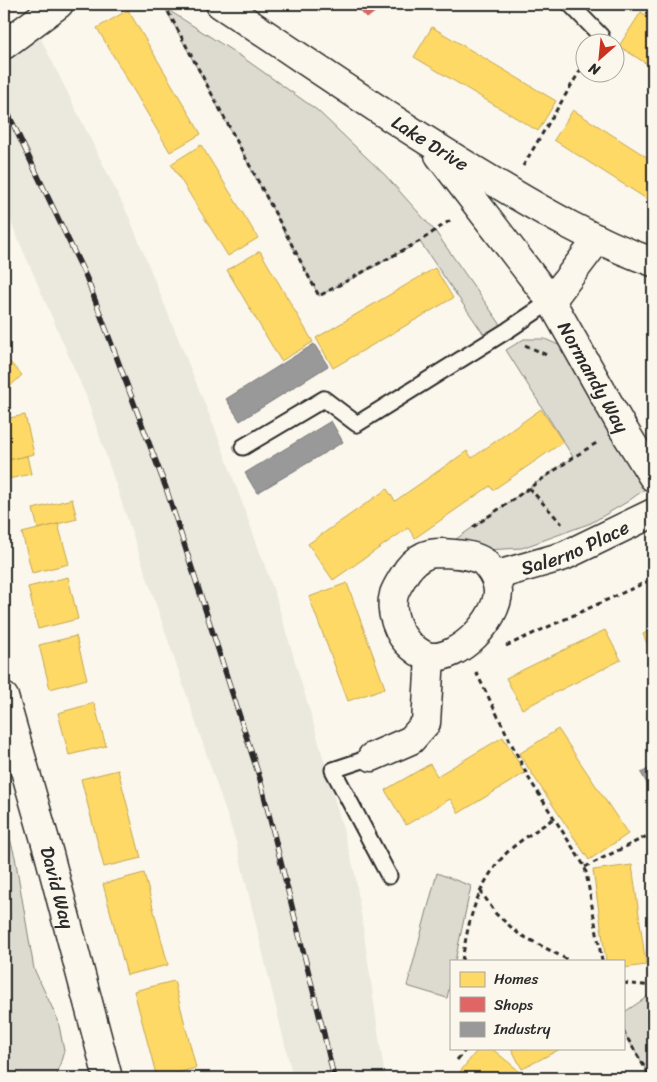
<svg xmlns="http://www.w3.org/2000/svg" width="657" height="1082" viewBox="0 0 657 1082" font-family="Sriracha,sans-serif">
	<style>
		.built { fill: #ebe8de }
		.green { fill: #dddad0; stroke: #84827e }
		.homes { fill: #ffd966; stroke: #bfa554 }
		.shops { fill: #e06666; stroke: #aa5454 }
		.industry { fill: #999; stroke: #787878 }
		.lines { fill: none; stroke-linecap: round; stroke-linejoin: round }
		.service-casing { stroke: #2b2b2b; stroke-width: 19 }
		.minor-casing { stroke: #2b2b2b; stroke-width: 31 }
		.path { stroke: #2b2b2b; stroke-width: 3; stroke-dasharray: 5 4; stroke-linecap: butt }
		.service { stroke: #fbf7ec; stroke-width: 15 }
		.minor { stroke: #fbf7ec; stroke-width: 28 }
		.rail-casing { stroke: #2b2b2b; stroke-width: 5.5 }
		.rail { stroke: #fbf7ec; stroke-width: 4; stroke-dasharray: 11; stroke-linecap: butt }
		.labels { text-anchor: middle; stroke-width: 5; stroke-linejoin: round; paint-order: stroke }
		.street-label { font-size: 19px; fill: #2b2b2b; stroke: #fbf7ec }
	</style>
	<rect width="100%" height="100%" fill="#fbf7ec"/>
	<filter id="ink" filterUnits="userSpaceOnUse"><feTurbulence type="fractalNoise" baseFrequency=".02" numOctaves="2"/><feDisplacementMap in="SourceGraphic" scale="10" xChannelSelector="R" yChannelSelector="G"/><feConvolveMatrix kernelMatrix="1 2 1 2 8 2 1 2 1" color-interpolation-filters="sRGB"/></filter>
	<g filter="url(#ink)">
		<polygon class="built" points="39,35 129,217 219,439 275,594 316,732 355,873 385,1078 293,1078 236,842 86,396 4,206 4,65"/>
		<g class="green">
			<polygon points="165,8 242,57 317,110 385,175 435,231 501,325 485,336 420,242 319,296"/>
			<polygon points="524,339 545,339 563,347 648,487 627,502 591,523 522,548 486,550 449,544 573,457 506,350"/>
			<polygon points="4,817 15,857 34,969 58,1020 64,1051 56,1078 4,1078"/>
			<polygon points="437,873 471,886 455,961 451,961 451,980 447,998 407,986"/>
			<polygon points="653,993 653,1078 651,1078 623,1031 623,1013"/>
		</g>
		<g class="homes">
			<polygon points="128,10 201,134 170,152 97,28"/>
			<polygon points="641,12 653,20 653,68 619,46"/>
			<polygon points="432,27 556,101 538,131 414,57"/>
			<polygon points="573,110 653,161 653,203 554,140"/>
			<polygon points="201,145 258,238 228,256 171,164"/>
			<polygon points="260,251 313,342 281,361 227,270"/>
			<polygon points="435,268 453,298 333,368 316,338"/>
			<polygon points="4,356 22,375 4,392"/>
			<polygon points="653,364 653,383 649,382"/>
			<polygon points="541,409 563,442 493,490 490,486 415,538 408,528 333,580 308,544 387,489 395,501 467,451 472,458"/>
			<polygon points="25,415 34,454 4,461 4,419"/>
			<polygon points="27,456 31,474 4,480 4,461"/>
			<polygon points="72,499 77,519 38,529 33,509"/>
			<polygon points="58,524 69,564 32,573 22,533"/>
			<polygon points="68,577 78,619 38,629 28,587"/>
			<polygon points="347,583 385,688 348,701 309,597"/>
			<polygon points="653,629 653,658 643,634"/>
			<polygon points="605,630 621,660 522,709 506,678"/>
			<polygon points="76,636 87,679 50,689 39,645"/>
			<polygon points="94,703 106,746 69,755 58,713"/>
			<polygon points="558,729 628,834 589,860 519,754"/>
			<polygon points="503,737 525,773 459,813 450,799 406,825 385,790 430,764 437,776"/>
			<polygon points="118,770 141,858 104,867 81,779"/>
			<polygon points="632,865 646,965 623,968 623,961 606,961 593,870"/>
			<polygon points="144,873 168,965 127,975 103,884"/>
			<polygon points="174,981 196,1068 157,1078 134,991"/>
			<polygon points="479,1048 491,1048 518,1070 512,1078 455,1078"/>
			<polygon points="511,1048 562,1048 522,1069"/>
		</g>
		<polygon class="shops" points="354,4 385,4 367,18"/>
		<g class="industry">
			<polygon points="314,344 328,366 240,421 226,399"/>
			<polygon points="331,421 343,442 257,493 245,473"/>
			<polygon points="653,766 653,794 641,773"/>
		</g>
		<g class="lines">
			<defs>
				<g id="service">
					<polyline points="570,4 601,36"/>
					<polyline points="243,447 324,399 357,424 508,330 551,301"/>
					<polyline points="372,757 333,770 389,876"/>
				</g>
				<g id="minor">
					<path id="s1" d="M 220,4 C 310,63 398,125 491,180 C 542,211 596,242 653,262"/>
					<polyline points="4,45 59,4"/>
					<path id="s2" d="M 439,155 L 551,301 L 622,427 L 653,477"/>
					<polyline points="551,301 598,239"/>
					<path d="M 443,553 C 456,554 472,554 484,562 C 486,564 489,568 491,571 C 495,576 498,585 498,592 C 497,620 459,659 431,657 C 423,656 417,651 411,646 C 398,635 389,611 394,594 C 396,588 400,582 403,577 C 408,568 415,560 424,556 C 429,553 437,553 443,553 Z"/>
					<path id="s3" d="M 494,576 L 564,556 L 653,513"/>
					<path id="s4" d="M 4,697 L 49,854 L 108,1078"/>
					<polyline points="372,757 411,740 426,723 430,657"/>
				</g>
			</defs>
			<use href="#service" class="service-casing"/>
			<use href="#minor" class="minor-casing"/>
			<g class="path">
				<polyline points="164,4 319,296 420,241 452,219"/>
				<polyline points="523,166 584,64"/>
				<polyline points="525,345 549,356"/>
				<polyline points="529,488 562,524"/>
				<polyline points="473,527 574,457 598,442"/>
				<polyline points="506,646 653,579"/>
				<polyline points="476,672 528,777 585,867 602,961"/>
				<polyline points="585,867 653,833"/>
				<polyline points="480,890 496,914 519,934 570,961"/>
				<path d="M 462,961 C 468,922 476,888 502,858 C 513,844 539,829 554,818"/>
				<polyline points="623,983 653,986"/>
				<polyline points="623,1031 651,1078"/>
				<polyline points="457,1060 467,1048"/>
			</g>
			<use href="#service" class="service"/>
			<use href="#minor" class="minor"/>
			<defs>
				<polyline id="rail" points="4,105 87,279 166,488 260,779 324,1034 334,1078"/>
			</defs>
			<use href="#rail" class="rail-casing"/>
			<use href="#rail" class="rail"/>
		</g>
	</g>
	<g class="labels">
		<g class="street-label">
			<text dy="7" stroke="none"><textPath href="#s1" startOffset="252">Lake Drive</textPath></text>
			<text dy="7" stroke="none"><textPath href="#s2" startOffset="271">Normandy Way</textPath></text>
			<text dy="7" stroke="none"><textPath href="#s3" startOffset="86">Salerno Place</textPath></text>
			<text dy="7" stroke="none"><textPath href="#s4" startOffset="198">David Way</textPath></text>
		</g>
	</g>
	<rect width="657" height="1082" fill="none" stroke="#fbf7ec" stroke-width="20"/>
	<rect x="10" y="10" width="637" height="1062" fill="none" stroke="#2b2b2b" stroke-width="2" filter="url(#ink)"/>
	<rect x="450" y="960" width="175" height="90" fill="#fbf7ec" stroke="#a8a59f"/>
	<rect x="460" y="972" width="25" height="15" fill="#ffd966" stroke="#a8a59f"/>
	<text x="494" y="984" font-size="15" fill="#2b2b2b">Homes</text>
	<rect x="460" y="997" width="25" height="15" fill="#e06666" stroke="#a8a59f"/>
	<text x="494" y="1010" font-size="15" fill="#2b2b2b">Shops</text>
	<rect x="460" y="1022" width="25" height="15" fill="#999999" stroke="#a8a59f"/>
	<text x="494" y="1034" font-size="15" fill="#2b2b2b">Industry</text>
	<g transform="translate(600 58) rotate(207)"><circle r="24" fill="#fbf7ec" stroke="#a8a59f"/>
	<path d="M0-4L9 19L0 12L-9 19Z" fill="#c8321e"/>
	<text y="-8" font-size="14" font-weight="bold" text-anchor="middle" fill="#2b2b2b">N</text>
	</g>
</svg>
